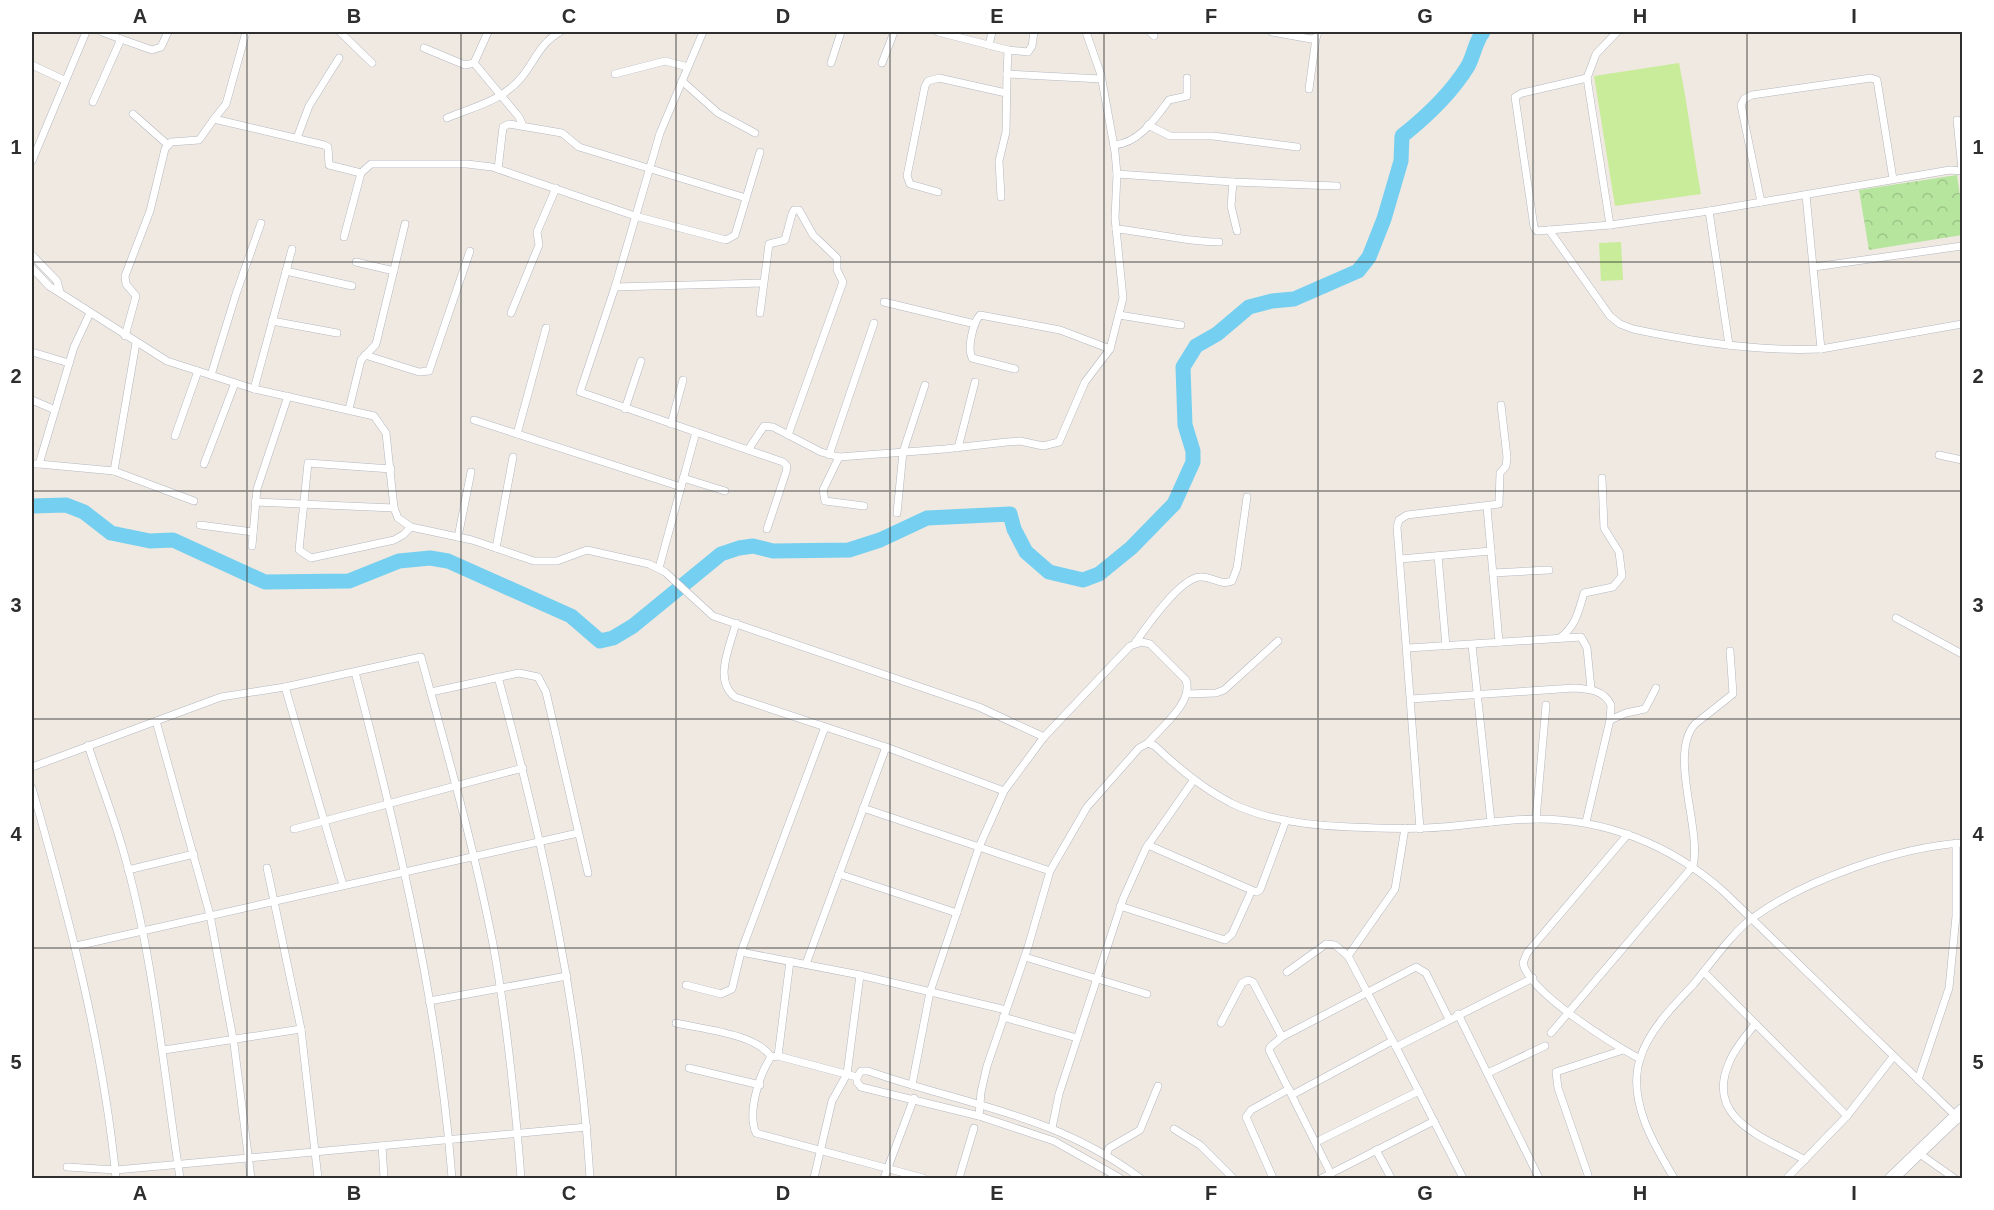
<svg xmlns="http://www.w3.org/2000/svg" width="1994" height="1210" viewBox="0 0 1994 1210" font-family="Arial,sans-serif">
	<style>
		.park { fill: url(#park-crowns) }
		.pitch { fill: #c9ec9a }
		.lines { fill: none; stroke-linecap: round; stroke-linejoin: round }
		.river { stroke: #75cff0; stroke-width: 15 }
		.street-casing { stroke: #b4b7c1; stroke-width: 8 }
		.street { stroke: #fff; stroke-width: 7 }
		.grid { fill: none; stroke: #2e2e2e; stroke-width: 1.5; stroke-opacity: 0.55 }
		.neatline { fill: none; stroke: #2e2e2e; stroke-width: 2 }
		.grid-label { font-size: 20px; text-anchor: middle; font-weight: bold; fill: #2e2e2e }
	</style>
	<defs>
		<pattern id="park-crowns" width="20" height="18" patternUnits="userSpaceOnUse" patternTransform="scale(1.5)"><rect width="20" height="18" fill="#b6e59e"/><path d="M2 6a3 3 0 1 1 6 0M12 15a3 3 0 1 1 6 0" fill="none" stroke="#9dc588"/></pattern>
	</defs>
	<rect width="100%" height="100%" fill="#efe9e1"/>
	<polygon class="park" points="1957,175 1962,210 1962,235 1869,250 1859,190"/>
	<g class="pitch">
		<path d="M 1679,63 C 1688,107 1693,150 1701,194 L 1615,206 L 1594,76 Z"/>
		<polygon points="1621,242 1623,280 1601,281 1599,243"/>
	</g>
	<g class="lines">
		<path class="river" d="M 32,506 L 66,505 L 84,512 L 111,533 L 150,541 L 173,540 L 265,582 L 349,581 L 399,561 L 430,558 L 448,561 L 571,616 L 600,641 L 613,638 L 633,626 L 721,554 L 739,548 L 753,546 L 773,551 L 849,550 L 880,540 L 927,518 L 1010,514 L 1014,529 L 1026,552 L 1049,572 L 1083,580 L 1099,574 L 1131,548 L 1174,504 L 1193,462 L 1193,451 L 1185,425 L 1183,367 L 1196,346 L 1217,334 L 1249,307 L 1272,301 L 1294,299 L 1358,271 L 1369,257 L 1384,219 L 1401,161 L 1402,136 C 1426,117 1452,92 1468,66 C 1474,55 1475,42 1483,32"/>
		<defs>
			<g id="street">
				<polyline points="246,32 226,104 214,119 324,145 328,147 329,165 361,173"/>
				<polyline points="340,32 372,63"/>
				<polyline points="488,32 474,63 519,117 523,126"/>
				<polyline points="703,32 660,133 615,287 580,392 783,462 787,466 786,472 767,529"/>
				<polyline points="938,32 1008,50 1007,74 1101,79"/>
				<polyline points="1150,32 1154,36"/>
				<polyline points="1272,32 1311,39 1316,38 1318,32"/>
				<polyline points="121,39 152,50 161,47 168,32"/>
				<polyline points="989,45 992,32"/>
				<polyline points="424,48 465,65 474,63"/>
				<polyline points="1008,50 1028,52 1032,46 1034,32"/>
				<polyline points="831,63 841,32"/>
				<polyline points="882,63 894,32"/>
				<polyline points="32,65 64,80"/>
				<polyline points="615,74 665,61 688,67"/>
				<polyline points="1587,78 1522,93 1515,97 1534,227 1537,231 1610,225 1709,211 1950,170 1962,171"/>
				<polyline points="682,81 718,113 755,133"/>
				<polyline points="1309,89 1316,38"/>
				<polyline points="93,102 121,39 102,32"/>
				<polyline points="133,114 167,144"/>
				<path d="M 447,118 C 473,107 502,101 521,78 C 535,61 540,43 560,32"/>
				<polyline points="1957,120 1962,170"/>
				<polyline points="1148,125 1170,136 1213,136 1297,147"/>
				<polyline points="297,138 309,106 339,58"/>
				<path d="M 1114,145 C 1139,143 1154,120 1169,100 L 1187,96 L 1187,78"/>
				<polyline points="32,161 86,32"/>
				<polyline points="498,169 503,127 509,124 562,133 579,147 746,198"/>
				<polyline points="1117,174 1233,182 1337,186"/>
				<polyline points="1233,182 1231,206 1237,231"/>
				<polyline points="938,192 910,184 907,176 925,86 928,81 939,78 1006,93"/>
				<polyline points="1806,195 1821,349"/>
				<polyline points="1001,197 999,161 1006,132 1007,74"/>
				<polyline points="1761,202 1741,105 1744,99 1752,95 1871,78 1877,80 1893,179"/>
				<polyline points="1709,211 1729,345"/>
				<polyline points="1610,225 1587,78 1596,54 1617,32"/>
				<path d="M 1116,229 C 1151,232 1184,242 1219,242"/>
				<path d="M 1549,230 L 1610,316 L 1620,324 L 1633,329 C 1694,342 1758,352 1821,349 L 1962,324"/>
				<polyline points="344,237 361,173 371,164 467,164 492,167 635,216 726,240 735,235 760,152"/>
				<polyline points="32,255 57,281 60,292"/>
				<polyline points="356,262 394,271"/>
				<polyline points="1814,267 1962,246"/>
				<polyline points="32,268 49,286 167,361 254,389 374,416 386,433 394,508 398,518 411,527 472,540 534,561 557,561 587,550 649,564 665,572 713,616 979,707 1044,737 1004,791 979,847 1050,871"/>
				<polyline points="286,271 352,286"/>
				<polyline points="615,287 763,283"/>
				<polyline points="884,302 975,324"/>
				<polyline points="511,313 539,245 537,232 556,188"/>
				<polyline points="760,313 769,244 785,240 792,214 794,210 799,210 813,235 837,258 837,270 843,282 788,435"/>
				<polyline points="1119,315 1181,325"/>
				<polyline points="272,321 337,333"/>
				<polyline points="125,336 136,296 126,284 125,276 150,211 165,149 171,142 199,140 214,119"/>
				<polyline points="32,352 69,363"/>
				<polyline points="365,355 419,372 429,371 470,251"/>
				<path d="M 1015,369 L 972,358 C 967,348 973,323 980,315 L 1060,330 L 1110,349"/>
				<polyline points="211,375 236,294 261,223"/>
				<polyline points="254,389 292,249"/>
				<polyline points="32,400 55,410"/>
				<polyline points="349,409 361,360 376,344 405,224"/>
				<polyline points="625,409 641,361"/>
				<polyline points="474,420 681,487"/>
				<polyline points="671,424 683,380"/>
				<polyline points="517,434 546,328"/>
				<polyline points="175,436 198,371"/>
				<polyline points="958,448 975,382"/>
				<polyline points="748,450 764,426 773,427 821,452 839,457 945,449 1007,442 1020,441 1043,446 1059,442 1085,382 1110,349 1123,298 1115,218 1117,174 1115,152 1101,75 1086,32"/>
				<polyline points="829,455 874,323"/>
				<polyline points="1939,455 1962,460"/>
				<polyline points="839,457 823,490 825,501 864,506"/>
				<polyline points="32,464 39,464 74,347 90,313"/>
				<polyline points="39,464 114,471 194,501"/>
				<polyline points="204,464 235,383"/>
				<polyline points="391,469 308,463 299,550 311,558 394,540 403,535 411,527"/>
				<polyline points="114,471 136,343"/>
				<polyline points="683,478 725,491"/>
				<polyline points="255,502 394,508"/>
				<polyline points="1487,507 1499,642"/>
				<polyline points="897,513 903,452 925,385"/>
				<polyline points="200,525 253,532"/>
				<polyline points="458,537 471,472"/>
				<polyline points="252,546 257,489 288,396"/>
				<polyline points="496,548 513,457"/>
				<polyline points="1438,556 1446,646"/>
				<polyline points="1400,559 1491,551"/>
				<polyline points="659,568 696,432"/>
				<polyline points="1493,573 1549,570"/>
				<polyline points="1896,618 1962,654"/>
				<path d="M 736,623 C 730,647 713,680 735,697 L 886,747 L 1004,791"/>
				<path d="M 1560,638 C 1577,624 1578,612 1584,593 L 1613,587 L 1622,576 L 1619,552 L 1604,528 L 1602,478"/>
				<path d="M 1135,643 C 1147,626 1180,578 1200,577 C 1212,576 1220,586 1232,581 L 1237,568 L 1247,497"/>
				<polyline points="1472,645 1491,822"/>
				<polyline points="1408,648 1581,637 1587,648 1591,689"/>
				<path d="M 355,672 C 399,838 439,1007 452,1178"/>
				<path d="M 498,677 C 543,842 580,1008 590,1178"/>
				<path d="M 285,687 L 421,657 C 447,752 474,847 493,944 C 507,1021 515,1100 521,1178"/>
				<polyline points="431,692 519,673 538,677 546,692 588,873"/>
				<polyline points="1187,694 1216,693 1224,690 1278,641"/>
				<path d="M 1411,699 L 1574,688 C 1589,689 1604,690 1611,705 L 1610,720 L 1586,822"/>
				<polyline points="1610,720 1626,713 1645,709 1656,688"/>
				<polyline points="156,721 210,915 234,1044 251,1178"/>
				<path d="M 1044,737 L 1130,646 L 1142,642 L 1150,644 L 1186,680 C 1194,702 1161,727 1148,743"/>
				<path d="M 88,745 C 99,780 113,814 123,850 C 154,957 163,1069 180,1178"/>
				<polyline points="32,767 221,697 285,687 343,885"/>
				<path d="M 32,788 C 69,917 103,1045 116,1178"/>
				<polyline points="863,808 979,847 930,992 912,1085"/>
				<polyline points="1536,819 1546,705"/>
				<polyline points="294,829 523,768"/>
				<polyline points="1420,829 1397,527 1399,520 1407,515 1499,504 1500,473 1506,466 1507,457 1501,405"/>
				<path d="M 1628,834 L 1527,953 L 1523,963 C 1529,993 1613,1044 1640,1059"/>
				<polyline points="1148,845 1256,892 1260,890 1286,820"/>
				<polyline points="267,868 301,1029 318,1178"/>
				<polyline points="128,870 194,854"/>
				<polyline points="839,874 957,913"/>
				<polyline points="1120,906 1225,940 1232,934 1251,892"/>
				<polyline points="76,946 578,833"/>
				<polyline points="741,952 860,975 1006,1010"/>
				<polyline points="1025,957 1147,994"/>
				<polyline points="806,964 886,747"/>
				<polyline points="1287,972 1326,944 1335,945 1348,956"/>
				<polyline points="1704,972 1847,1116"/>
				<polyline points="686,985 721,994 732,989 741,952 825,727"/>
				<polyline points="429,1001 567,976"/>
				<polyline points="1458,1014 1539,1178"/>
				<polyline points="1003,1017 1077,1038"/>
				<path d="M 676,1023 C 702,1029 757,1034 771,1057"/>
				<polyline points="1221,1023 1242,983 1248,980 1253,982 1282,1037"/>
				<path d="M 1755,1024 C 1746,1036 1734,1049 1729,1063 C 1704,1120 1766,1138 1805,1160"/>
				<path d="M 1551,1033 L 1693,866 C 1702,829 1668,754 1695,724 L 1733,694 L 1730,651"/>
				<polyline points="1396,1047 1348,956 1395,889 1405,828"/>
				<polyline points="164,1050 301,1029"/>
				<polyline points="778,1056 790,961"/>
				<polyline points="689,1068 760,1085"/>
				<polyline points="1488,1073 1545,1046"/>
				<path d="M 857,1077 L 778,1056 L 771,1057 C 759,1075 747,1113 756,1133 L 923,1178"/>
				<path d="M 857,1077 L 861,1071 L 868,1071 C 965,1105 1054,1114 1140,1178"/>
				<polyline points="857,1077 857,1082 861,1087 979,1116 1054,1141 1120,1178"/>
				<polyline points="1918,1080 1949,988 1956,916 1956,843"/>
				<polyline points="1292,1095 1392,1041"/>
				<path d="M 979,1116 L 981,1092 L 987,1066 L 1028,947 L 1050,871 L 1087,807 L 1139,748 L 1148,743 L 1155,746 C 1179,769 1202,788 1231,803 C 1268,821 1311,826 1351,827 C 1381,828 1412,830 1442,827 C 1474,825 1505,819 1537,819 C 1606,819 1671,845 1723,891 L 1959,1119"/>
				<polyline points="1052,1128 1059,1094 1123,899 1146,848 1193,781"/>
				<polyline points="1174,1129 1200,1145 1233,1178"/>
				<polyline points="1316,1142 1419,1091"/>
				<polyline points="382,1146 384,1178"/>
				<polyline points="1376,1150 1391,1178"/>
				<polyline points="1917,1152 1954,1178"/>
				<polyline points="1106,1156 1109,1148 1140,1130 1158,1086"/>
				<polyline points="67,1167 116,1170 587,1127"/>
				<polyline points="1331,1174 1269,1050 1270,1047 1282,1037 1416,967 1426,973 1449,1019"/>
				<polyline points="1588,1175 1558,1088 1556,1072 1623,1050"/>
				<polyline points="814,1178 832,1101 847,1074 860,975"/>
				<polyline points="884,1178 914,1098"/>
				<polyline points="959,1178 974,1128"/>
				<polyline points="1273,1178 1246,1117 1251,1110 1289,1089"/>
				<polyline points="1322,1178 1434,1121"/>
				<polyline points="1463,1178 1396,1047 1533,978"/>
				<path d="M 1674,1178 C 1654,1145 1627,1100 1640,1059 C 1648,1031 1674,1005 1693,985 C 1709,966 1734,930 1754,917 C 1805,880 1899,847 1962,843"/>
				<polyline points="1787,1178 1847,1116 1893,1057"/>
				<polyline points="1888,1178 1962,1107"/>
				<polyline points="1896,1178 1960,1117"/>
			</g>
		</defs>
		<use href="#street" class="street-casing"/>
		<use href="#street" class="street"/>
	</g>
	<path class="grid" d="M 247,32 L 247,1178M 461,32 L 461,1178M 676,32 L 676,1178M 890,32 L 890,1178M 1104,32 L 1104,1178M 1318,32 L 1318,1178M 1533,32 L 1533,1178M 1747,32 L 1747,1178M 32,262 L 1962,262M 32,491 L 1962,491M 32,719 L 1962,719M 32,948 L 1962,948"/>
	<rect width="1994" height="1210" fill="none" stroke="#ffffff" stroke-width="66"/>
	<rect x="33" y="33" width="1928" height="1144" class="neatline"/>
	<g class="grid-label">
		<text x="140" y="23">A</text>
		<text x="354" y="23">B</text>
		<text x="569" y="23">C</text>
		<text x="783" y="23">D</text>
		<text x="997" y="23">E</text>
		<text x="1211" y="23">F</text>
		<text x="1425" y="23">G</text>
		<text x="1640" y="23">H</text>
		<text x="1854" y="23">I</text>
		<text x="16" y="154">1</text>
		<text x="1978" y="154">1</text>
		<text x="16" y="383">2</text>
		<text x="1978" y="383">2</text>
		<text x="16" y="612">3</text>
		<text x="1978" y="612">3</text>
		<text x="16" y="841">4</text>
		<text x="1978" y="841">4</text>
		<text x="16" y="1069">5</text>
		<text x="1978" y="1069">5</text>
		<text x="140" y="1200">A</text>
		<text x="354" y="1200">B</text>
		<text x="569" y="1200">C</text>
		<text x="783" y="1200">D</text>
		<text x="997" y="1200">E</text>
		<text x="1211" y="1200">F</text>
		<text x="1425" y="1200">G</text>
		<text x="1640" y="1200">H</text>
		<text x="1854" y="1200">I</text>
	</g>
</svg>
